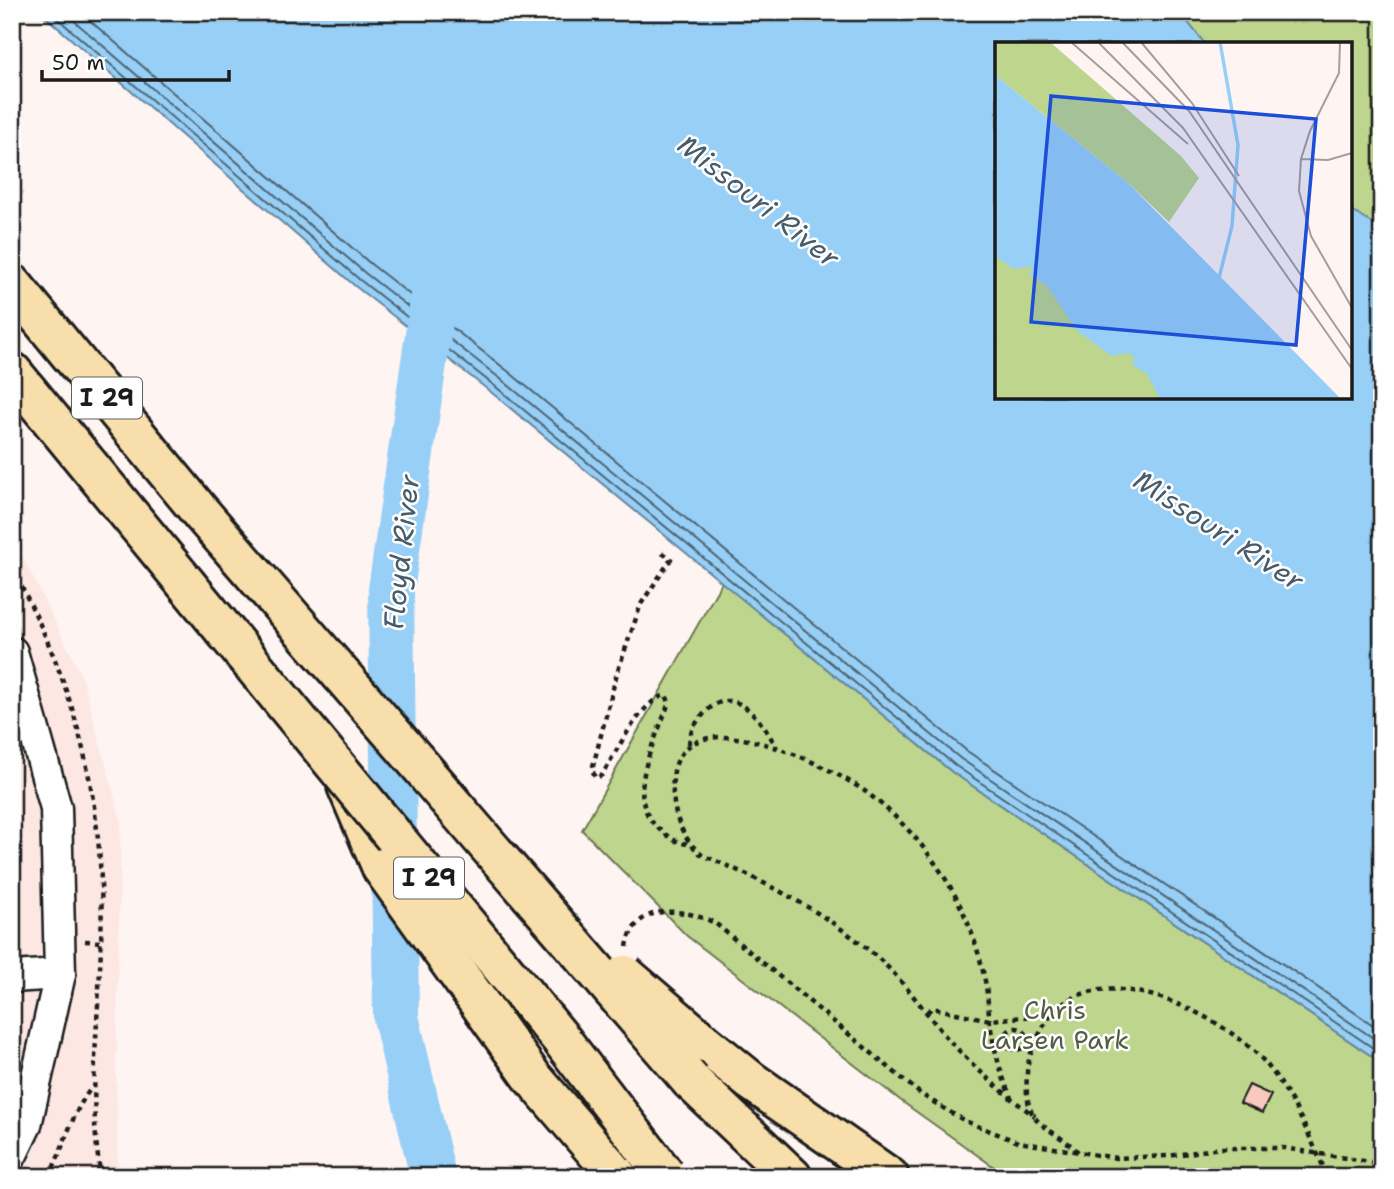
<svg xmlns="http://www.w3.org/2000/svg" width="1394" height="1189" viewBox="0 0 1394 1189" font-family="'Shantell Sans',sans-serif">
	<style>
		.built { fill: #fce7e3 }
		.green { fill: #bdd58c; stroke: #6c7854; stroke-width: 2 }
		.water { fill: #97cff6; stroke: #66879f; stroke-width: 2 }
		.lines { fill: none; stroke-linecap: round; stroke-linejoin: round }
		.shore { stroke: #4d6473; stroke-width: 2 }
		.river { stroke: #97cff6; stroke-width: 46 }
		.building { fill: #f8c9bf; stroke: #1c1c1c; stroke-width: 2 }
		.minor-casing { stroke: #1c1c1c; stroke-width: 35 }
		.highway-casing { stroke: #1c1c1c; stroke-width: 44 }
		.path { stroke: #1c1c1c; stroke-width: 4.5; stroke-dasharray: 5 5; stroke-linecap: butt }
		.minor { stroke: #fff; stroke-width: 30 }
		.highway { stroke: #f8deab; stroke-width: 38 }
		.highway-bridge-casing { stroke: #1c1c1c; stroke-width: 44; stroke-linecap: butt }
		.highway-bridge { stroke: #f8deab; stroke-width: 38 }
		.labels { text-anchor: middle; stroke-width: 5; stroke-linejoin: round; paint-order: stroke }
		.shield { fill: #fff; stroke: #606060; stroke-width: 2 }
		.shield-label { font-size: 24px; font-weight: bold; fill: #1c1c1c }
		.park-label { font-size: 26px; fill: #545d43; stroke: #fff }
		.water-label { font-size: 28px; font-style: italic; fill: #475b68; stroke: #fff }
		.inset-river { fill: none; stroke: #97cff6; stroke-width: 3.5 }
		.inset-road { fill: none; stroke: #a49e9c; stroke-width: 2 }
		.view { fill: #1d4ed8; fill-opacity: 0.15; stroke: #1d4ed8; stroke-width: 3.5 }
		.inset-edge { fill: none; stroke: #1c1c1c; stroke-width: 3.5 }
	</style>
	<rect width="100%" height="100%" fill="#fef4f2"/>
	<filter id="ink" filterUnits="userSpaceOnUse"><feTurbulence type="fractalNoise" baseFrequency=".0143" numOctaves="2"/><feDisplacementMap in="SourceGraphic" scale="14" xChannelSelector="R" yChannelSelector="G"/><feConvolveMatrix kernelMatrix="1 2 1 2 8 2 1 2 1" color-interpolation-filters="sRGB"/></filter>
	<g filter="url(#ink)">
		<polygon class="built" points="12,535 82,677 121,821 116,1073 118,1177 12,1177"/>
		<g class="green">
			<polygon points="911,12 1382,12 1382,350 1350,328 1350,44 997,44"/>
			<polygon points="722,582 952,772 1382,1063 1382,1177 1008,1177 904,1103 687,936 582,830"/>
		</g>
		<polygon class="water" points="40,12 1180,12 1205,44 997,44 997,397 1350,397 1350,210 1382,229 1382,1063 952,772 492,393 355,286"/>
		<g class="lines">
			<g class="shore">
				<polyline points="50,12 360,280 496,387 956,766 1382,1054"/>
				<polyline points="64,12 365,273 502,380 961,759 1382,1044"/>
				<polyline points="80,12 372,265 509,372 967,751 1382,1031"/>
			</g>
			<polyline class="river" points="433,1177 396,1017 391,590 436,280"/>
		</g>
		<polygon class="building" points="1249,1085 1271,1095 1262,1113 1240,1103"/>
		<g class="lines">
			<defs>
				<g id="minor">
					<polyline points="12,652 56,808 60,974 26,1125 12,1154"/>
					<polyline points="12,977 60,974"/>
				</g>
				<g id="highway">
					<polyline points="12,284 201,513 450,800"/>
					<polyline points="12,372 187,585"/>
					<polyline points="347,786 382,868"/>
					<polyline points="703,1042 751,1081 889,1177"/>
					<polyline points="691,1081 792,1177"/>
				</g>
			</defs>
			<use href="#minor" class="minor-casing"/>
			<use href="#highway" class="highway-casing"/>
			<g class="path">
				<path d="M 662,553 L 671,559 L 641,604 L 617,673 L 592,770 L 596,778 L 602,775 C 615,754 642,699 666,695 L 669,702 C 656,741 622,797 659,829 C 668,837 675,842 687,844"/>
				<path d="M 12,569 C 78,688 106,807 101,943 C 99,1021 87,1099 101,1177"/>
				<path d="M 689,744 C 690,731 694,725 703,715 C 734,679 761,720 777,748"/>
				<polyline points="85,941 101,942"/>
				<path d="M 627,947 C 634,901 684,908 715,923 L 922,1095 L 965,1121 L 1018,1142 L 1116,1158 L 1169,1156 L 1220,1148 L 1284,1148 L 1382,1164"/>
				<polyline points="927,1012 932,1008 990,1020 1047,1015"/>
				<circle cx="1016" cy="1039" r="11"/>
				<path d="M 1012,1100 C 1002,1077 995,1054 991,1029 C 988,1011 988,993 984,976 C 976,938 961,901 939,869 C 920,840 894,813 866,792 C 822,761 664,684 673,795 C 675,819 683,839 702,855 C 765,881 825,912 877,957 C 904,981 924,1011 947,1038 C 974,1067 1002,1093 1035,1116"/>
				<path d="M 1078,1152 C 1066,1139 1047,1131 1036,1119 C 1026,1107 1026,1087 1027,1073 C 1028,1058 1033,1046 1040,1033 C 1079,948 1207,1006 1256,1053 C 1289,1085 1309,1136 1328,1177"/>
				<path d="M 49,1177 C 64,1147 72,1112 92,1087"/>
			</g>
			<use href="#minor" class="minor"/>
			<use href="#highway" class="highway"/>
			<defs>
				<g id="highway-bridge">
					<polyline points="187,585 561,1039 665,1175"/>
					<polyline points="428,776 691,1081"/>
					<polyline points="382,868 533,1078 618,1177"/>
					<polyline points="625,975 703,1042"/>
				</g>
			</defs>
			<use href="#highway-bridge" class="highway-bridge-casing"/>
			<use href="#highway-bridge" class="highway-bridge"/>
		</g>
	</g>
	<g class="labels">
		<g class="shield">
			<rect x="72" y="377.5" width="70" height="41" rx="5"/>
			<rect x="394" y="857.5" width="70" height="41" rx="5"/>
		</g>
		<g class="shield-label">
			<text x="107" y="406">I 29</text>
			<text x="429" y="886">I 29</text>
		</g>
		<g class="park-label">
			<text x="1055" y="1019">Chris<tspan x="1055" dy="30">Larsen Park</tspan></text>
		</g>
		<g class="water-label">
			<text transform="translate(759 201) rotate(38)" y="10">Missouri River</text>
			<text transform="translate(1219 530) rotate(33)" y="10">Missouri River</text>
			<text transform="translate(401 552) rotate(-84)" y="10">Floyd River</text>
		</g>
	</g>
	<g transform="translate(995 42)">
		<rect width="357" height="357" fill="#fef4f2"/>
		<path d="M 0,0 L 55,0 L 186,114 L 204,136 L 174,180 L 133,141 L 0,33 ZM 0,177 L 189,357 L 0,357 Z" fill="#bdd58c"/>
		<path d="M 0,33 L 133,141 L 346,357 L 165,357 L 152,332 L 137,322 L 140,315 L 132,311 L 117,314 L 83,290 L 53,245 L 34,231 L 38,224 L 19,227 L 0,214 Z" fill="#97cff6"/>
		<path class="inset-river" d="M 223,240 L 237,184 L 243,103 L 225,0"/>
		<path class="inset-road" d="M 76,0 L 193,102M 103,0 L 188,86 L 357,327M 127,0 L 194,69 L 357,308M 146,0 L 197,61 L 244,134M 345,0 L 344,31 L 315,89 L 306,117 L 304,149 L 316,194 L 357,266M 306,117 L 333,118 L 357,111"/>
		<path class="view" d="M 56,54 L 321,77 L 301,303 L 36,280 Z"/>
		<rect width="357" height="357" class="inset-edge"/>
	</g>
	<rect width="1394" height="1189" fill="none" stroke="#fff" stroke-width="42"/>
	<rect x="21" y="21" width="1352" height="1147" fill="none" stroke="#1c1c1c" stroke-width="2.5" filter="url(#ink)"/>
	<path d="M42 70v10h187v-10" fill="none" stroke="#1c1c1c" stroke-width="3.5"/>
	<text x="52" y="70" font-size="21" fill="#1c1c1c" stroke="#ffffff" stroke-width="5" paint-order="stroke">50 m</text>
</svg>
